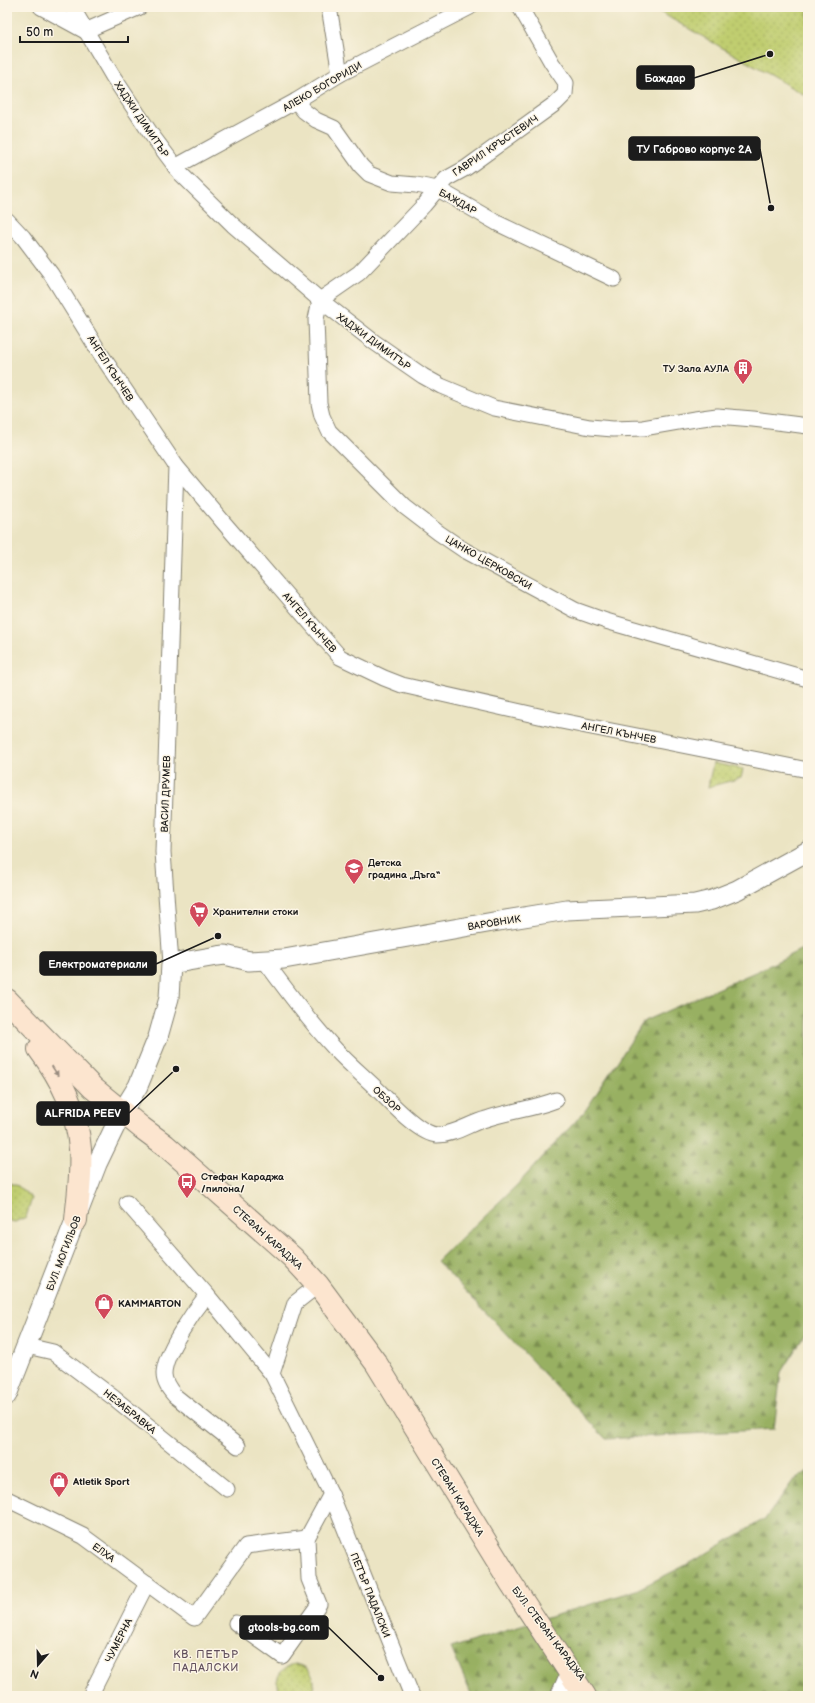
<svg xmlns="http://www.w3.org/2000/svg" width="815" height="1703" viewBox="0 0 815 1703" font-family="'Balsamiq Sans',sans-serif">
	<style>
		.forest { fill: url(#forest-firs); stroke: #5a663f }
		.park { fill: url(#park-dots); stroke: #6e7446 }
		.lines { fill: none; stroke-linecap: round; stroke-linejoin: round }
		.minor-casing { stroke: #848070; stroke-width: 17 }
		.tertiary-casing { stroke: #848070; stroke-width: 21 }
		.secondary-casing { stroke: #848070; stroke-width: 24 }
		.minor { stroke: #fff; stroke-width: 15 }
		.tertiary { stroke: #fff; stroke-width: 19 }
		.secondary { stroke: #fce5cf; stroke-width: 22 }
		.oneway { fill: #978b7e }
		.labels { text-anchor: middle; stroke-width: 3; stroke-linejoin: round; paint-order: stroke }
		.street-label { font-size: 10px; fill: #1c1c1c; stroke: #fcf5e5 }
		.poi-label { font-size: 10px; font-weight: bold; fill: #1c1c1c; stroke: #fcf5e5; text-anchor: start }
		.neighbourhood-label { font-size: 11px; letter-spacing: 1px; fill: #614f5c; stroke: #fcf5e5 }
		.leader { fill: none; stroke: #1c1c1c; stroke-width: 1.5 }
		.callout-dot { fill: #1c1c1c; stroke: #fcf5e5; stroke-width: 1.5 }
		.callout { fill: #1c1c1c; stroke: #1c1c1c; stroke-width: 1.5 }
		.callout-label { font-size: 11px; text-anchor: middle; font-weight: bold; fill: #fff }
	</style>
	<defs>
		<pattern id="forest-firs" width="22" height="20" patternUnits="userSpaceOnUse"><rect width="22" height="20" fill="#98b062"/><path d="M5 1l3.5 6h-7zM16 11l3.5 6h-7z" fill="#7b8e50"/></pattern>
		<pattern id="park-dots" width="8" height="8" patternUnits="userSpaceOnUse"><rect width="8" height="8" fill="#c0cd6f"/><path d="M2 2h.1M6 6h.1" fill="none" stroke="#a4af60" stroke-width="1.8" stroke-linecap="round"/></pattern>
	</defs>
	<rect width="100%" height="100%" fill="#fcf5e5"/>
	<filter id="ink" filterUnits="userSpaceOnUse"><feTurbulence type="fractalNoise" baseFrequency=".025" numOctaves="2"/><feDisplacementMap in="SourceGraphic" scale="8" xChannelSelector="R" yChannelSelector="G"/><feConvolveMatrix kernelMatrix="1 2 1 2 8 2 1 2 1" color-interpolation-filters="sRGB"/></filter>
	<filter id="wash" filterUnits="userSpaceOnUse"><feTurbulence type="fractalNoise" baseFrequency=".012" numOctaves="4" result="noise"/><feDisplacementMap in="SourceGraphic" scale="16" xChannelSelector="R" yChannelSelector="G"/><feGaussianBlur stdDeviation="0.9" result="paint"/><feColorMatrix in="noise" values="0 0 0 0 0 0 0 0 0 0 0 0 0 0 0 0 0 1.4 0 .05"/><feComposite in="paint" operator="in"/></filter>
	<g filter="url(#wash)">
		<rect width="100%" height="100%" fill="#ebe4c3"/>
		<g class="forest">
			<polygon points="808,946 808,1330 781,1372 774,1429 606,1439 437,1261 517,1185 585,1111 644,1021 762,969"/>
			<polygon points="808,1471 808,1696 472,1696 451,1648 636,1590 692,1562 766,1518 792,1482"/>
		</g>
		<g class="park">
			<polygon points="655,7 808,7 808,97 658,11"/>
			<polygon points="713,763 743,769 741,778 708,787"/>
			<polygon points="7,1182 18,1186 32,1198 26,1217 15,1222 7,1220"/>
			<path d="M 295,1664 C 312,1666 320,1682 309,1696 L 282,1696 C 271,1683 279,1667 295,1664 Z"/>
		</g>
	</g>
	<g filter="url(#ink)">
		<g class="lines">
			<defs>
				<g id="minor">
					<polyline points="41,7 85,31 140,7"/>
					<polyline points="72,7 112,75 151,134 181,174 233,225 320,300 374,342 423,376 441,386 494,408 590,427 613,429 643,428 695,419 717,416 753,419 808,426"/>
					<polyline points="329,7 340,74"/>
					<polyline points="520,7 552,63 566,83 565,94 556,103 466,168 446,179 424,205 359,273 320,300 316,319 319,403 322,416 329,431 405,507 439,533 464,550 575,610 606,621 808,679"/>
					<polyline points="296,101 304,111 316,120 334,128 361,166 369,174 392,183 416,185 438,189 497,223 614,279"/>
					<polyline points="175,167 296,101 340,74 470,7"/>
					<polyline points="7,220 23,237 51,274 100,353 176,466 224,523 340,657 384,678 402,685 561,721 808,770"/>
					<path d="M 264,960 C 287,991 310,1022 336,1050 C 350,1065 367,1079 382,1094 C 394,1106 420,1134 437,1135 C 455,1135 470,1123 486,1119 C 509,1111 533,1109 556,1100"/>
					<polyline points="171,964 163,852 176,466"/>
					<polyline points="127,1203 207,1295 272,1374"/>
					<polyline points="318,1285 295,1303 272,1374 331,1494 412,1696"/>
					<path d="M 207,1295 C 194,1311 164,1353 164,1374 C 164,1383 170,1390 175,1396 L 238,1446"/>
					<polyline points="27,1346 53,1352 114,1398 227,1489"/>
					<polyline points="7,1499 83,1536 194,1618 246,1546 307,1538 331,1494"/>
					<polyline points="236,1623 282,1656 319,1604 309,1579 307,1538"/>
					<polyline points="90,1696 147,1583"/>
					<polyline points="558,1696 569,1671"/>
				</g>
				<polyline id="tertiary" points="7,1395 97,1164 122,1112 138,1086 158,1037 169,998 171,964 217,956 225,955 249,961 284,959 493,922 567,910 695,904 712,900 737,890 808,851"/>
				<g id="secondary">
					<polyline points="7,1000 93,1088 142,1128 165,1145 292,1257 318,1285 376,1363 511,1583 585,1696"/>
					<path d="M 39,1049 C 62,1080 77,1110 80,1149 C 82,1172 78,1197 76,1220"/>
				</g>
			</defs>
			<use href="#minor" class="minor-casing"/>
			<use href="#tertiary" class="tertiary-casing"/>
			<use href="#secondary" class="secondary-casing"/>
			<use href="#minor" class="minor"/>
			<use href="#tertiary" class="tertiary"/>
			<use href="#secondary" class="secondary"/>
		</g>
		<defs><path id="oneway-solid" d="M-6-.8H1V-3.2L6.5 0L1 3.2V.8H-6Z"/></defs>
		<use class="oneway" href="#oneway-solid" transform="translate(55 1071) rotate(57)"/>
	</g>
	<defs>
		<symbol id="building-pin" viewBox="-11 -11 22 30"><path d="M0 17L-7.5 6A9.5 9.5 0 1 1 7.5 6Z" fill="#d1495b" stroke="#fcf5e5"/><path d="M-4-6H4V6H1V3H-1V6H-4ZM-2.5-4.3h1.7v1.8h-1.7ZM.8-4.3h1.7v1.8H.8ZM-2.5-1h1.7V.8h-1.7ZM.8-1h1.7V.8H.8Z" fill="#fff"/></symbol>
		<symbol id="school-pin" viewBox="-11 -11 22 30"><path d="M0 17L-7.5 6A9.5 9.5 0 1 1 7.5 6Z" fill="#d1495b" stroke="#fcf5e5"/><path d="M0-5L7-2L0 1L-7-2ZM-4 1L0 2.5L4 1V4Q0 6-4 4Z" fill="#fff"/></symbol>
		<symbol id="supermarket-pin" viewBox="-11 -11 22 30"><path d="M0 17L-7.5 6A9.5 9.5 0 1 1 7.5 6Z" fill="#d1495b" stroke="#fcf5e5"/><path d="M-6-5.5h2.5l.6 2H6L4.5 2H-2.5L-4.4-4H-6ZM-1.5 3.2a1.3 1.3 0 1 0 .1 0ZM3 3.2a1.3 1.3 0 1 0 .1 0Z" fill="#fff"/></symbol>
		<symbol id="bus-pin" viewBox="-11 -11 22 30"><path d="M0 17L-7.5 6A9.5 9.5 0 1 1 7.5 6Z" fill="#d1495b" stroke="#fcf5e5"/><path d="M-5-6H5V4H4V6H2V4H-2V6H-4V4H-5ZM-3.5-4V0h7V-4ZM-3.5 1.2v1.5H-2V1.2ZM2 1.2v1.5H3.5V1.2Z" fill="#fff"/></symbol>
		<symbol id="shop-pin" viewBox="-11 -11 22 30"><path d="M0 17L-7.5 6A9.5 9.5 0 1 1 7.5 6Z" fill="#d1495b" stroke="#fcf5e5"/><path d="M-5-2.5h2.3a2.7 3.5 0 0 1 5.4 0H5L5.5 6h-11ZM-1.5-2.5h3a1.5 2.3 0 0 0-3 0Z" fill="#fff"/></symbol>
	</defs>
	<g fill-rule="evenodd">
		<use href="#building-pin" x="732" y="357" width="22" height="30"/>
		<use href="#school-pin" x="343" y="857" width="22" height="30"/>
		<use href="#supermarket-pin" x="188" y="900" width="22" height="30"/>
		<use href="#bus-pin" x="176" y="1171" width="22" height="30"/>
		<use href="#shop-pin" x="93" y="1292" width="22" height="30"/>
		<use href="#shop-pin" x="48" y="1470" width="22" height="30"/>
	</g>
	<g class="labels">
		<g class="street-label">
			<text transform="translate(322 86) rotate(-30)" y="4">АЛЕКО БОГОРИДИ</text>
			<text transform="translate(142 119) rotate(56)" y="4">ХАДЖИ ДИМИТЪР</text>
			<text transform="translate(495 145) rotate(-34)" y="4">ГАВРИЛ КРЪСТЕВИЧ</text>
			<text transform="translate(458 201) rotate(29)" y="4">БАЖДАР</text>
			<text transform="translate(374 341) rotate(36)" y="4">ХАДЖИ ДИМИТЪР</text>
			<text transform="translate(111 368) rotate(57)" y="4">АНГЕЛ КЪНЧЕВ</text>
			<text transform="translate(489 562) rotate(30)" y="4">ЦАНКО ЦЕРКОВСКИ</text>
			<text transform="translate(310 622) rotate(49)" y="4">АНГЕЛ КЪНЧЕВ</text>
			<text transform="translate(619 732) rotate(11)" y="4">АНГЕЛ КЪНЧЕВ</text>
			<text transform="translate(165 794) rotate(-88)" y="4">ВАСИЛ ДРУМЕВ</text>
			<text transform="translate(494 922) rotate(-9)" y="4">ВАРОВНИК</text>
			<text transform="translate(387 1099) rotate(43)" y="4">ОБЗОР</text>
			<text transform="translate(268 1237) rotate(42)" y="4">СТЕФАН КАРАДЖА</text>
			<text transform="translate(63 1253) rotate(-69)" y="4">БУЛ. МОГИЛЬОВ</text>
			<text transform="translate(130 1411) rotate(39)" y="4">НЕЗАБРАВКА</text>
			<text transform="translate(458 1497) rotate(58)" y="4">СТЕФАН КАРАДЖА</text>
			<text transform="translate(104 1552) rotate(36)" y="4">ЕЛХА</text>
			<text transform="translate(371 1595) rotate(68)" y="4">ПЕТЪР ПАДАЛСКИ</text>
			<text transform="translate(549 1633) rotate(53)" y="4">БУЛ. СТЕФАН КАРАДЖА</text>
			<text transform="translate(118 1640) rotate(-63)" y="4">ЧУМЕРНА</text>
		</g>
		<g class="poi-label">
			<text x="729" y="372" text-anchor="end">ТУ Зала АУЛА</text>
			<text x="368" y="866">Детска<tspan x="368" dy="12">градина „Дъга“</tspan></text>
			<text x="213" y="915">Хранителни стоки</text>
			<text x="201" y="1180">Стефан Караджа<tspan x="201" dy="12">/пилона/</tspan></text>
			<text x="118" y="1307">KAMMARTON</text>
			<text x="73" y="1485">Atletik Sport</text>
		</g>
		<g class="neighbourhood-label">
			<text x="206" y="1658">КВ. ПЕТЪР<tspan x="206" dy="13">ПАДАЛСКИ</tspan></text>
		</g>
	</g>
	<path class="leader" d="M770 54L694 78M771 208L760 149M218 936L156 964M176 1069L129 1113M381 1678L328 1627"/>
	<g class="callout-dot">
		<circle cx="770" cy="54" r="4"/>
		<circle cx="771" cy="208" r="4"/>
		<circle cx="218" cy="936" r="4"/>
		<circle cx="176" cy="1069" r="4"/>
		<circle cx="381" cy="1678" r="4"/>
	</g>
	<g class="callout">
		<rect x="637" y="66" width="57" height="23" rx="4"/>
		<rect x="629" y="137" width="131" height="23" rx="4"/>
		<rect x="40" y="952" width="116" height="23" rx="4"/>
		<rect x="37" y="1102" width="92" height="23" rx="4"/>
		<rect x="240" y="1616" width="88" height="23" rx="4"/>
	</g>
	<g class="callout-label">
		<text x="665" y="82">Баждар</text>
		<text x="694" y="153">ТУ Габрово корпус 2А</text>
		<text x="98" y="968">Електроматериали</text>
		<text x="83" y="1117">ALFRIDA PEEV</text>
		<text x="284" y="1631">gtools-bg.com</text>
	</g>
	<rect width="815" height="1703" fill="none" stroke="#fcf5e5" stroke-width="24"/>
	<g transform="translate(38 1665) rotate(200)" stroke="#fcf5e5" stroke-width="3" paint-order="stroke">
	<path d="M0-3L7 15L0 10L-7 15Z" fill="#1c1c1c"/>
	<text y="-6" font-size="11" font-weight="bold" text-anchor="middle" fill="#1c1c1c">N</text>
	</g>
	<path d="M20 36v6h108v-6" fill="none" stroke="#1c1c1c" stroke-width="2"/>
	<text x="26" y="36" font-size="12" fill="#1c1c1c" stroke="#fcf5e5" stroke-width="3" paint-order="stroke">50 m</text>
</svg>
